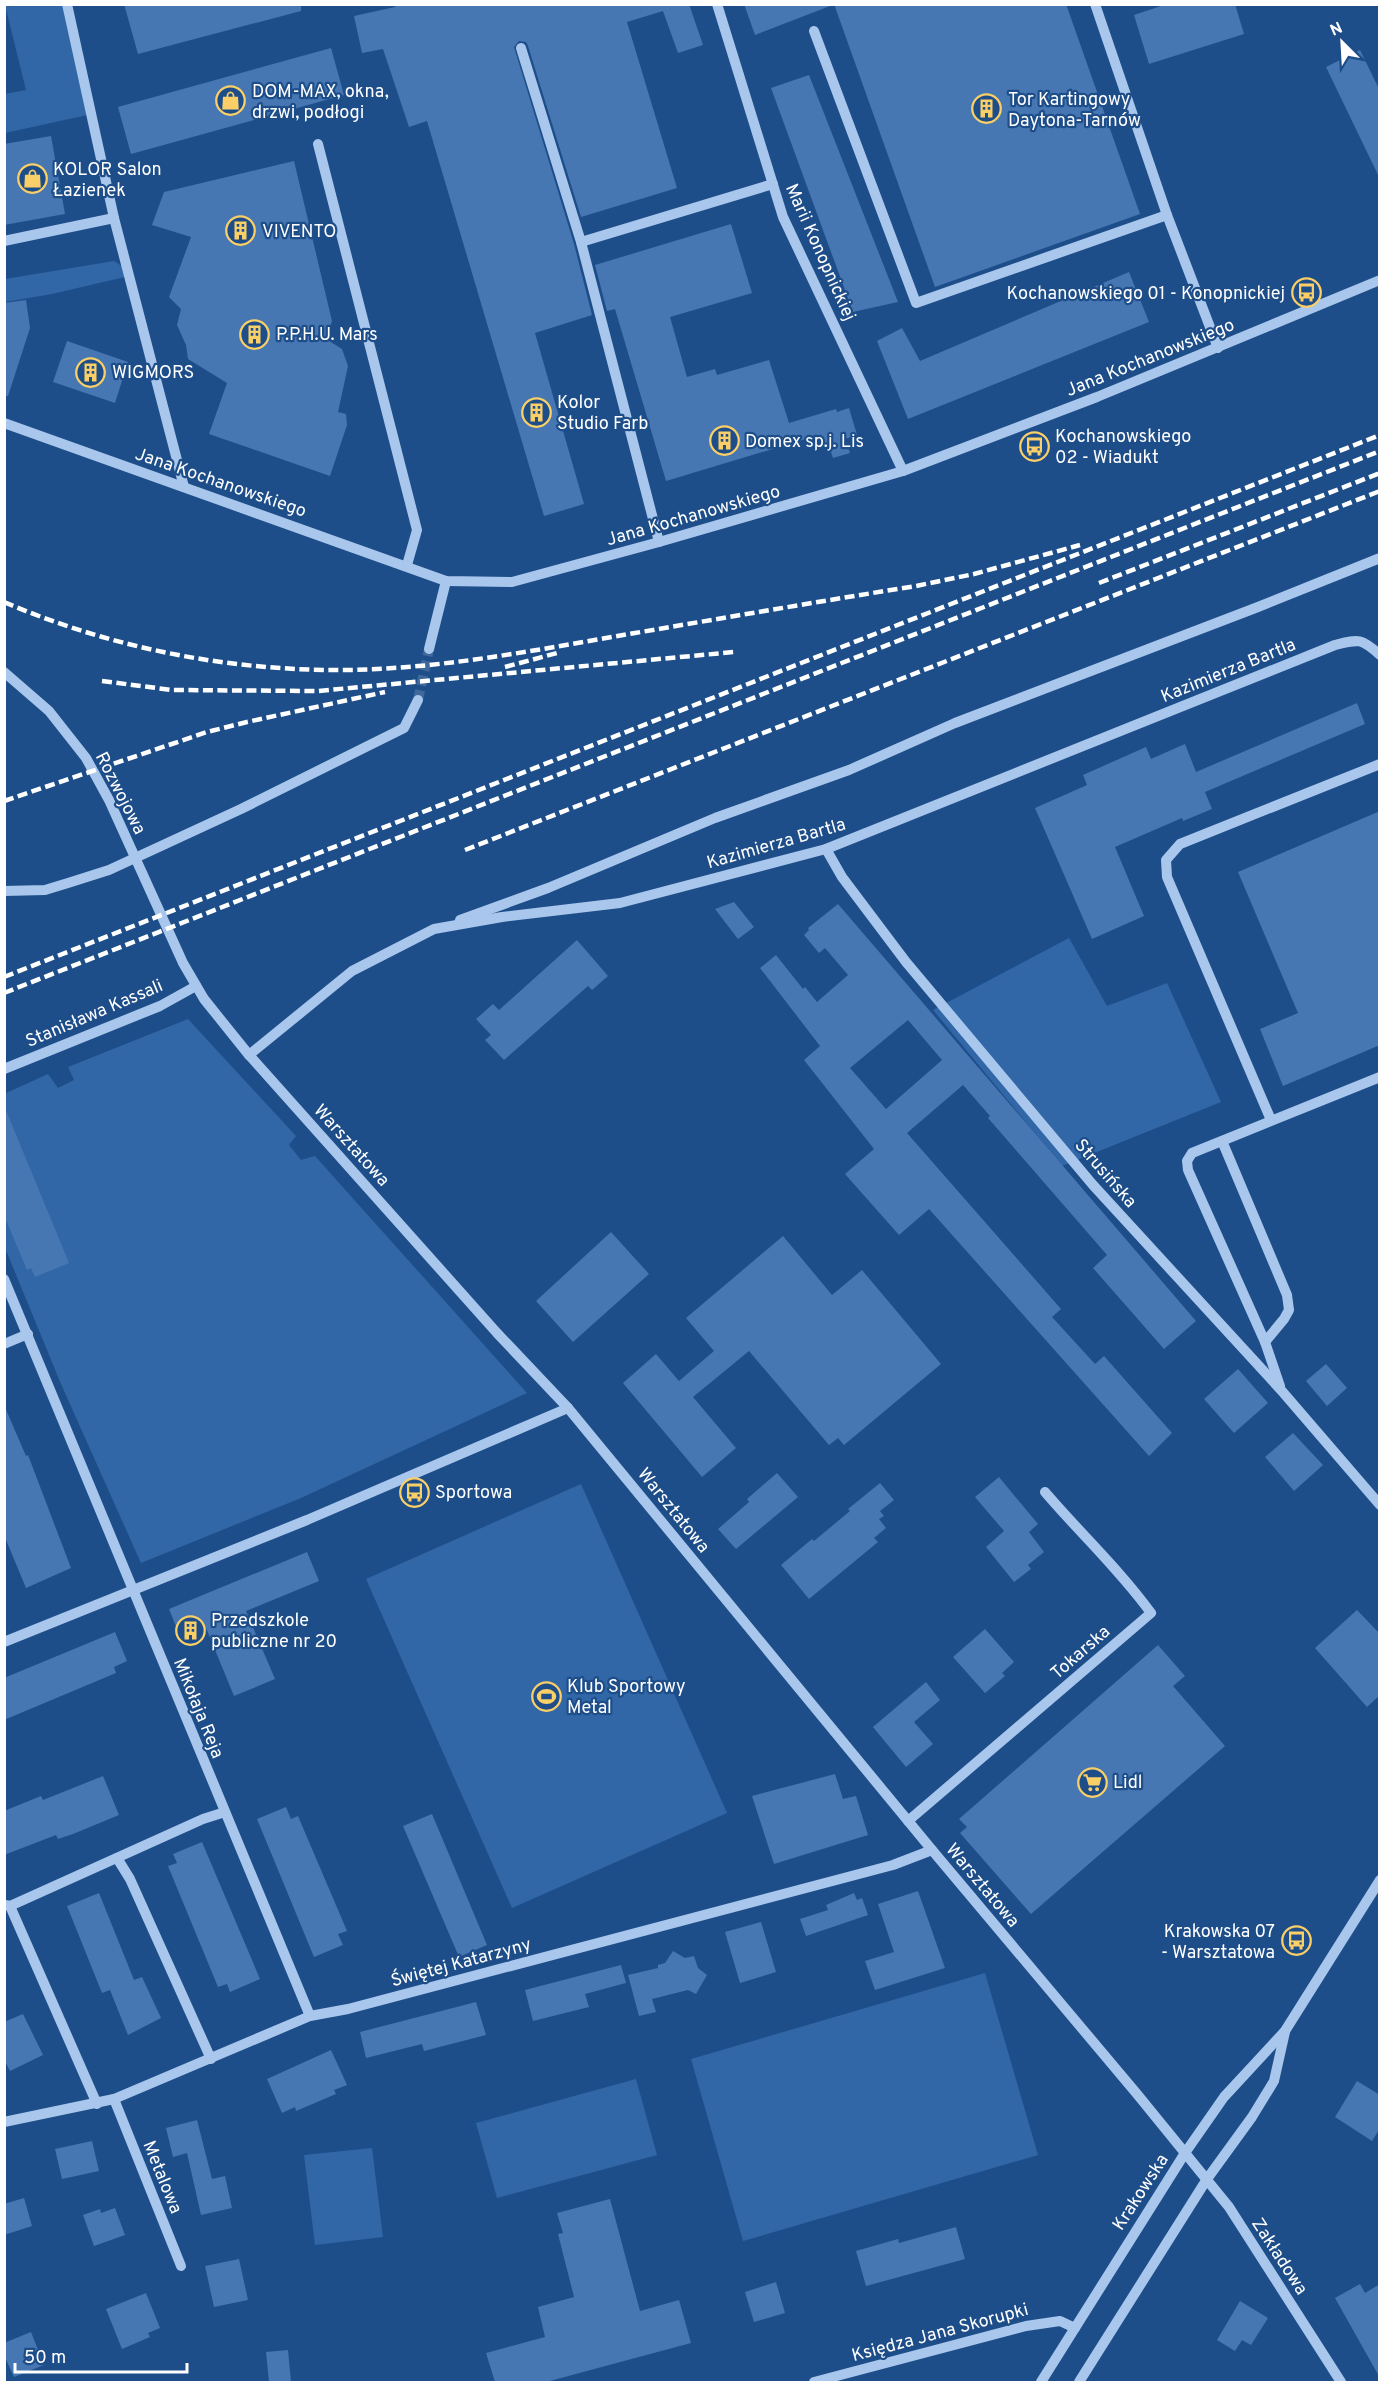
<svg xmlns="http://www.w3.org/2000/svg" width="1384" height="2387" viewBox="0 0 1384 2387" font-family="Overpass,sans-serif">
	<style>
		.green { fill: #3167a7 }
		.building { fill: #4677b2; fill-rule: evenodd }
		.lines { fill: none; stroke-linecap: round; stroke-linejoin: round }
		.minor-tunnel { stroke: #40699b; stroke-width: 10; stroke-dasharray: 10 5; stroke-linecap: butt }
		.minor { stroke: #a9c7ec; stroke-width: 10 }
		.rail { stroke: #fff; stroke-width: 4.5; stroke-dasharray: 10 4.5; stroke-linecap: butt }
		.labels { text-anchor: middle; stroke-width: 4.5; stroke-linejoin: round; paint-order: stroke }
		.poi-label { font-size: 18px; fill: #fff; stroke: #1e4e89; text-anchor: start }
		.street-label { font-size: 18px; fill: #fff; stroke: #1e4e89 }
	</style>
	<rect width="100%" height="100%" fill="#1e4e89"/>
	<g class="green">
		<polygon points="5,5 67,5 92,114 5,133 5,94 26,90"/>
		<polygon points="114,261 128,270 129,276 52,294 5,302 5,279"/>
		<polygon points="1069,938 1107,1006 1167,983 1221,1102 1062,1166 933,1010"/>
		<polygon points="188,1019 296,1136 289,1145 301,1160 315,1156 527,1393 301,1498 141,1563 61,1384 5,1248 4,1094 48,1074 58,1088 74,1080 68,1067"/>
		<polygon points="581,1484 727,1813 512,1908 366,1579"/>
		<polygon points="985,1973 1038,2155 743,2241 691,2059"/>
		<polygon points="636,2079 657,2155 497,2198 476,2123"/>
		<polygon points="372,2148 383,2237 315,2245 304,2155"/>
	</g>
	<g class="building">
		<polygon points="124,4 301,4 301,11 138,54"/>
		<polygon points="394,4 689,4 703,45 678,53 663,11 627,22 677,188 581,217 528,46 526,42 519,41 514,47 574,244 592,315 535,333 584,504 544,516 427,121 409,127 383,49 362,53 354,16 395,7"/>
		<polygon points="744,4 830,4 830,6 755,35"/>
		<polygon points="834,4 1066,4 1140,214 935,287"/>
		<polygon points="1167,4 1235,4 1244,34 1149,64 1134,15"/>
		<polygon points="331,48 344,95 131,154 118,107"/>
		<polygon points="1360,50 1380,91 1380,179 1326,67"/>
		<polygon points="809,75 898,302 853,312 771,88"/>
		<polygon points="51,136 65,214 4,225 4,144"/>
		<polygon points="294,161 332,321 326,339 342,349 348,366 338,412 346,414 347,425 330,476 209,434 227,383 188,359 186,345 177,325 181,309 169,297 191,237 152,225 164,192"/>
		<polygon points="731,224 752,293 670,317 687,377 715,369 717,375 769,360 789,423 836,409 837,412 849,408 857,435 845,439 850,453 833,458 828,443 822,445 819,435 666,481 615,309 607,311 595,265"/>
		<polygon points="1129,272 1149,322 908,419 877,341 902,328 920,361"/>
		<polygon points="26,300 30,328 8,396 4,396 4,303"/>
		<polygon points="67,341 128,362 115,403 53,382"/>
		<polygon points="1357,703 1365,724 1205,792 1212,809 1183,821 1182,818 1115,847 1144,916 1092,939 1035,808 1087,785 1083,775 1146,747 1151,759 1185,744 1196,772"/>
		<polygon points="1380,811 1380,1045 1283,1086 1260,1029 1298,1013 1238,872"/>
		<polygon points="734,902 754,927 738,939 715,909"/>
		<path d="M 838,904 L 1196,1321 L 1164,1349 L 1093,1268 L 1107,1255 L 988,1118 L 990,1116 L 963,1085 L 907,1133 L 1061,1309 L 1052,1317 L 1095,1364 L 1104,1356 L 1172,1433 L 1149,1456 L 929,1209 L 899,1235 L 845,1174 L 874,1149 L 804,1060 L 820,1046 L 760,968 L 776,955 L 803,989 L 805,987 L 817,1002 L 848,975 L 825,948 L 819,953 L 804,935 L 809,930 L 808,928 ZM 908,1020 L 942,1060 L 886,1109 L 850,1068 Z"/>
		<polygon points="577,940 608,976 592,990 588,986 504,1060 485,1040 491,1035 476,1019 493,1004 499,1010"/>
		<polygon points="5,1108 69,1263 35,1277 31,1268 27,1270 4,1215"/>
		<polygon points="611,1232 649,1274 573,1342 536,1301"/>
		<polygon points="783,1236 832,1295 862,1270 941,1364 844,1445 838,1438 829,1445 749,1351 693,1397 736,1448 702,1477 623,1383 656,1354 679,1381 714,1351 686,1318"/>
		<polygon points="1326,1364 1347,1388 1327,1406 1306,1381"/>
		<polygon points="1238,1369 1268,1403 1234,1433 1204,1399"/>
		<polygon points="4,1405 26,1456 28,1455 71,1568 26,1588 4,1535"/>
		<polygon points="1293,1433 1323,1465 1294,1491 1265,1457"/>
		<polygon points="777,1473 798,1497 736,1549 718,1529 749,1502 747,1499"/>
		<polygon points="999,1477 1038,1524 1029,1532 1044,1552 1028,1565 1031,1569 1014,1582 986,1547 1004,1531 975,1497"/>
		<polygon points="880,1483 894,1500 880,1511 884,1516 879,1519 886,1528 874,1538 878,1542 809,1599 781,1565 812,1539 814,1541 850,1511 848,1509"/>
		<polygon points="307,1552 319,1581 246,1611 275,1679 234,1696 206,1628 181,1639 169,1609"/>
		<polygon points="1357,1610 1380,1634 1380,1695 1367,1707 1315,1648"/>
		<polygon points="985,1629 1014,1662 1002,1673 1005,1676 985,1693 953,1657"/>
		<polygon points="115,1632 127,1661 114,1667 116,1673 4,1720 4,1678"/>
		<polygon points="1158,1645 1185,1676 1173,1686 1225,1746 1031,1914 960,1833 967,1827 959,1819"/>
		<polygon points="926,1682 940,1700 914,1722 933,1744 906,1767 873,1727"/>
		<polygon points="835,1774 843,1799 856,1796 868,1835 774,1864 752,1796"/>
		<polygon points="103,1776 119,1815 73,1834 58,1839 56,1835 4,1855 4,1811 41,1796 43,1800"/>
		<polygon points="286,1807 291,1819 298,1816 347,1931 338,1934 343,1945 314,1957 257,1819"/>
		<polygon points="432,1814 487,1945 459,1957 403,1826"/>
		<polygon points="202,1842 260,1979 230,1992 227,1984 218,1987 168,1866 177,1863 173,1854"/>
		<polygon points="918,1891 945,1968 875,1990 865,1961 894,1952 878,1904"/>
		<polygon points="99,1893 134,1980 142,1977 161,2018 128,2035 110,1990 102,1993 67,1906"/>
		<polygon points="854,1893 857,1900 862,1898 868,1915 806,1936 800,1919 828,1910 826,1905"/>
		<polygon points="761,1922 776,1972 740,1983 725,1932"/>
		<polygon points="673,1951 685,1958 694,1956 698,1968 707,1975 696,1994 688,1990 652,1999 656,2012 639,2016 628,1975 658,1968 658,1965 665,1963"/>
		<polygon points="621,1965 626,1983 585,1994 589,2007 533,2021 525,1990"/>
		<polygon points="476,2002 486,2035 424,2051 422,2044 366,2058 360,2032"/>
		<polygon points="23,2014 43,2055 10,2071 4,2059 4,2022"/>
		<polygon points="331,2050 347,2085 334,2090 336,2094 296,2111 295,2107 282,2113 267,2079"/>
		<polygon points="1357,2081 1380,2095 1380,2128 1372,2141 1335,2117"/>
		<polygon points="197,2120 212,2179 225,2176 232,2208 201,2215 187,2153 173,2157 166,2128"/>
		<polygon points="92,2141 99,2171 62,2179 55,2149"/>
		<polygon points="24,2198 32,2226 4,2235 4,2204"/>
		<polygon points="610,2199 640,2311 679,2300 691,2343 546,2382 495,2382 486,2353 545,2337 538,2307 574,2297 558,2234 563,2233 557,2213"/>
		<polygon points="115,2208 125,2235 94,2246 83,2215 100,2209 101,2213"/>
		<polygon points="956,2227 965,2259 866,2286 856,2251 898,2239 899,2243"/>
		<polygon points="239,2259 248,2300 214,2307 205,2266"/>
		<polygon points="776,2282 785,2313 754,2322 745,2292"/>
		<polygon points="1360,2284 1365,2293 1380,2284 1380,2378 1335,2298"/>
		<polygon points="146,2293 160,2328 148,2333 150,2337 122,2349 106,2309"/>
		<polygon points="1240,2301 1268,2318 1251,2345 1242,2340 1235,2351 1217,2340"/>
		<polygon points="31,2332 44,2365 14,2377 4,2355 4,2343"/>
		<polygon points="288,2350 291,2382 269,2382 266,2352"/>
	</g>
	<g class="lines">
		<polyline class="minor-tunnel" points="418,700 429,649"/>
		<g class="minor">
			<polyline points="67,4 114,218 184,487"/>
			<polyline points="717,4 783,217 903,471"/>
			<polyline points="1095,4 1167,215"/>
			<polyline points="814,31 916,303 1167,215 1218,348"/>
			<polyline points="521,48 581,242 659,542"/>
			<polyline points="318,144 417,530 407,565"/>
			<polyline points="4,241 114,218"/>
			<polyline points="581,242 773,184"/>
			<polyline points="4,423 446,581 512,582 659,542 903,471 1097,397 1380,280"/>
			<polyline points="429,649 446,581"/>
			<polyline points="4,672 49,711 86,758 109,800 183,963 204,999 249,1055 497,1333 568,1408 932,1850 1137,2094 1229,2207 1341,2382"/>
			<polyline points="826,849 842,877 906,962 1093,1185 1281,1390 1380,1505"/>
			<polyline points="4,891 45,890 68,883 109,870 161,846 241,809 404,728 418,700"/>
			<polyline points="460,920 548,888 715,818 849,770 955,723 1258,607 1380,558"/>
			<path d="M 249,1055 L 352,971 L 434,929 L 502,917 L 620,903 L 826,849 L 1335,645 C 1359,639 1361,638 1380,655"/>
			<polyline points="4,1069 160,1006 196,986"/>
			<polyline points="1271,1120 1167,877 1166,860 1180,844 1380,764"/>
			<polyline points="1222,1141 1287,1295 1289,1310 1284,1319 1265,1342"/>
			<polyline points="4,1279 310,2016"/>
			<polyline points="4,1344 28,1334"/>
			<polyline points="1280,1386 1265,1342 1188,1170 1187,1161 1192,1153 1380,1077"/>
			<polyline points="4,1642 307,1520 568,1408"/>
			<path d="M 908,1821 L 1151,1613 C 1119,1569 1080,1533 1045,1492"/>
			<polyline points="117,1858 130,1879 211,2059"/>
			<polyline points="5,1905 10,1906 97,2104"/>
			<polyline points="10,1906 203,1819 225,1812"/>
			<polyline points="114,2099 181,2266"/>
			<polyline points="4,2122 114,2099 310,2016 348,2009 893,1865 932,1850"/>
			<polyline points="814,2382 1026,2326 1060,2321 1075,2328"/>
			<polyline points="1041,2382 1185,2153 1224,2097 1285,2031 1380,1880"/>
			<polyline points="1079,2382 1207,2179 1252,2117 1274,2081 1285,2032"/>
		</g>
		<g class="rail">
			<polyline points="1099,583 1380,473"/>
			<path d="M 4,602 C 107,646 218,669 331,670 C 432,671 536,650 635,633 C 729,617 822,601 916,586 L 974,574 L 1080,545"/>
			<polyline points="505,667 557,653"/>
			<polyline points="102,681 172,690 318,691 734,652"/>
			<polyline points="4,801 207,732 247,722 385,692"/>
			<polyline points="465,850 1380,491"/>
			<polyline points="4,977 1380,435"/>
			<polyline points="4,993 1380,451"/>
		</g>
	</g>
	<defs>
		<symbol id="shop-ring" viewBox="-11 -11 22 22"><circle r="9.5" fill="#1e4e89" stroke="#fbcf67" stroke-width="1.5"/><path d="M-5-2.5h2.3a2.7 3.5 0 0 1 5.4 0H5L5.5 6h-11ZM-1.5-2.5h3a1.5 2.3 0 0 0-3 0Z" fill="#fbcf67"/></symbol>
		<symbol id="building-ring" viewBox="-11 -11 22 22"><circle r="9.5" fill="#1e4e89" stroke="#fbcf67" stroke-width="1.5"/><path d="M-4-6H4V6H1V3H-1V6H-4ZM-2.5-4.3h1.7v1.8h-1.7ZM.8-4.3h1.7v1.8H.8ZM-2.5-1h1.7V.8h-1.7ZM.8-1h1.7V.8H.8Z" fill="#fbcf67"/></symbol>
		<symbol id="bus-ring" viewBox="-11 -11 22 22"><circle r="9.5" fill="#1e4e89" stroke="#fbcf67" stroke-width="1.5"/><path d="M-5-6H5V4H4V6H2V4H-2V6H-4V4H-5ZM-3.5-4V0h7V-4ZM-3.5 1.2v1.5H-2V1.2ZM2 1.2v1.5H3.5V1.2Z" fill="#fbcf67"/></symbol>
		<symbol id="stadium-ring" viewBox="-11 -11 22 22"><circle r="9.5" fill="#1e4e89" stroke="#fbcf67" stroke-width="1.5"/><path d="M0-5a6.5 5 0 1 0 0 10a6.5 5 0 1 0 0-10ZM-3.5-1.8h7v3.6h-7Z" fill="#fbcf67"/></symbol>
		<symbol id="supermarket-ring" viewBox="-11 -11 22 22"><circle r="9.5" fill="#1e4e89" stroke="#fbcf67" stroke-width="1.5"/><path d="M-6-5.5h2.5l.6 2H6L4.5 2H-2.5L-4.4-4H-6ZM-1.5 3.2a1.3 1.3 0 1 0 .1 0ZM3 3.2a1.3 1.3 0 1 0 .1 0Z" fill="#fbcf67"/></symbol>
	</defs>
	<g fill-rule="evenodd">
		<use href="#shop-ring" x="214" y="84" width="33" height="33"/>
		<use href="#building-ring" x="970" y="92" width="33" height="33"/>
		<use href="#shop-ring" x="16" y="162" width="33" height="33"/>
		<use href="#building-ring" x="224" y="214" width="33" height="33"/>
		<use href="#bus-ring" x="1290" y="276" width="33" height="33"/>
		<use href="#building-ring" x="238" y="318" width="33" height="33"/>
		<use href="#building-ring" x="74" y="356" width="33" height="33"/>
		<use href="#building-ring" x="520" y="396" width="33" height="33"/>
		<use href="#building-ring" x="708" y="424" width="33" height="33"/>
		<use href="#bus-ring" x="1018" y="430" width="33" height="33"/>
		<use href="#bus-ring" x="398" y="1476" width="33" height="33"/>
		<use href="#building-ring" x="174" y="1614" width="33" height="33"/>
		<use href="#stadium-ring" x="530" y="1680" width="33" height="33"/>
		<use href="#supermarket-ring" x="1076" y="1766" width="33" height="33"/>
		<use href="#bus-ring" x="1280" y="1924" width="33" height="33"/>
	</g>
	<g class="labels">
		<g class="poi-label">
			<text x="252" y="97">DOM-MAX, okna,<tspan x="252" dy="21">drzwi, podłogi</tspan></text>
			<text x="1008" y="105">Tor Kartingowy<tspan x="1008" dy="21">Daytona-Tarnów</tspan></text>
			<text x="53" y="175">KOLOR Salon<tspan x="53" dy="21">Łazienek</tspan></text>
			<text x="262" y="237">VIVENTO</text>
			<text x="1285" y="299" text-anchor="end">Kochanowskiego 01 - Konopnickiej</text>
			<text x="276" y="340">P.P.H.U. Mars</text>
			<text x="112" y="378">WIGMORS</text>
			<text x="557" y="408">Kolor<tspan x="557" dy="21">Studio Farb</tspan></text>
			<text x="1055" y="442">Kochanowskiego<tspan x="1055" dy="21">02 - Wiadukt</tspan></text>
			<text x="745" y="447">Domex sp.j. Lis</text>
			<text x="435" y="1498">Sportowa</text>
			<text x="211" y="1626">Przedszkole<tspan x="211" dy="21">publiczne nr 20</tspan></text>
			<text x="567" y="1692">Klub Sportowy<tspan x="567" dy="21">Metal</tspan></text>
			<text x="1113" y="1788">Lidl</text>
			<text x="1275" y="1937" text-anchor="end">Krakowska 07<tspan x="1275" dy="21">- Warsztatowa</tspan></text>
		</g>
		<g class="street-label">
			<text transform="translate(821 252) rotate(66)" y="6">Marii Konopnickiej</text>
			<text transform="translate(1150 357) rotate(-22)" y="6">Jana Kochanowskiego</text>
			<text transform="translate(221 482) rotate(19)" y="6">Jana Kochanowskiego</text>
			<text transform="translate(693 515) rotate(-16)" y="6">Jana Kochanowskiego</text>
			<text transform="translate(1228 670) rotate(-22)" y="6">Kazimierza Bartla</text>
			<text transform="translate(121 793) rotate(63)" y="6">Rozwojowa</text>
			<text transform="translate(776 843) rotate(-16)" y="6">Kazimierza Bartla</text>
			<text transform="translate(94 1013) rotate(-23)" y="6">Stanisława Kassali</text>
			<text transform="translate(352 1145) rotate(48)" y="6">Warsztatowa</text>
			<text transform="translate(1106 1173) rotate(49)" y="6">Strusińska</text>
			<text transform="translate(674 1510) rotate(51)" y="6">Warsztatowa</text>
			<text transform="translate(1080 1652) rotate(-41)" y="6">Tokarska</text>
			<text transform="translate(199 1708) rotate(68)" y="6">Mikołaja Reja</text>
			<text transform="translate(983 1885) rotate(50)" y="6">Warsztatowa</text>
			<text transform="translate(461 1962) rotate(-15)" y="6">Świętej Katarzyny</text>
			<text transform="translate(163 2177) rotate(68)" y="6">Metalowa</text>
			<text transform="translate(1140 2192) rotate(-57)" y="6">Krakowska</text>
			<text transform="translate(1280 2256) rotate(57)" y="6">Zakładowa</text>
			<text transform="translate(940 2332) rotate(-15)" y="6">Księdza Jana Skorupki</text>
		</g>
	</g>
	<rect width="1384" height="2387" fill="none" stroke="#ffffff" stroke-width="12"/>
	<g transform="translate(1342 42) rotate(336)" stroke="#1e4e89" stroke-width="4.5" paint-order="stroke">
	<path d="M0-4.5L10 22L0 15L-10 22Z" fill="#ffffff"/>
	<text y="-9" font-size="16" font-weight="bold" text-anchor="middle" fill="#ffffff">N</text>
	</g>
	<path d="M15 2363v9h172v-9" fill="none" stroke="#ffffff" stroke-width="3"/>
	<text x="24" y="2363" font-size="18" fill="#ffffff" stroke="#1e4e89" stroke-width="4.5" paint-order="stroke">50 m</text>
</svg>
